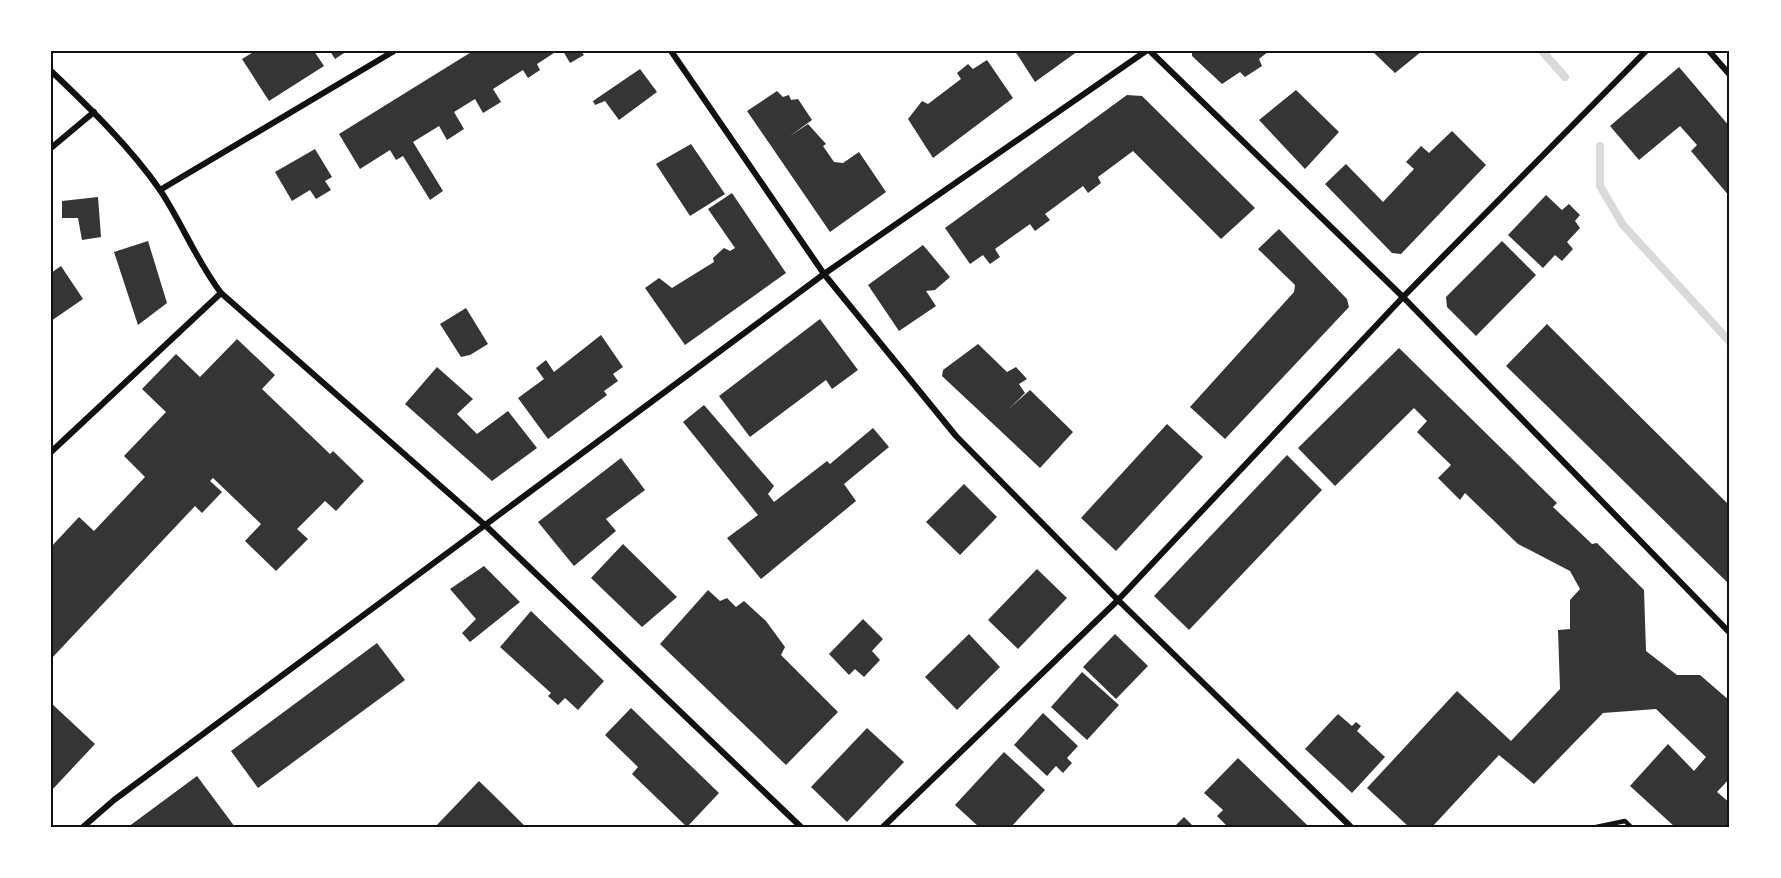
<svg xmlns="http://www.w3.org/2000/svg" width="1781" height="878" viewBox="0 0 1781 878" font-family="'Archivo Narrow',sans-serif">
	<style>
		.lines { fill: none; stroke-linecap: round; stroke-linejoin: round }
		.stream { stroke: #d9d9d9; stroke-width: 8 }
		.building { fill: #353535 }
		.service { stroke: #111; stroke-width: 4.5 }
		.minor { stroke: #111; stroke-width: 6 }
		.neatline { fill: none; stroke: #111; stroke-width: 2 }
	</style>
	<rect width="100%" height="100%" fill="#fff"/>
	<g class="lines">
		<g class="stream">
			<polyline points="1542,51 1565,77"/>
			<polyline points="1600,146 1600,186 1623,225 1730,342"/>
		</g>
	</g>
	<g class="building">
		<polygon points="255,51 314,51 324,66 269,101 242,59"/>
		<polygon points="330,51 347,51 335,59"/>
		<polygon points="473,51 557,51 537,64 540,70 528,78 523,70 493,89 501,102 483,113 475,99 454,112 464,129 447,140 439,126 413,142 443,191 430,200 403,156 396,160 390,150 360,169 339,134"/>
		<polygon points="563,51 581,51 584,55 570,63"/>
		<polygon points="1015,51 1078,51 1035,82"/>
		<polygon points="1192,51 1269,51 1259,59 1262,66 1245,77 1240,72 1222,84 1192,56"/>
		<polygon points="1372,51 1422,51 1395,73"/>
		<polygon points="987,60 1013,98 933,158 908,119 922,101 928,104 961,79 957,73 968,64 973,69"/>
		<polygon points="1679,67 1730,127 1730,197 1691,151 1697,145 1680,126 1639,160 1610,126"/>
		<polygon points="640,69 657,92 619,120 605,101 595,105 593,101"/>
		<polygon points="1296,90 1339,132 1305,169 1259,120"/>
		<polygon points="777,91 783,97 789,95 791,100 798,99 812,120 790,136 808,124 826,144 823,146 834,162 843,163 859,152 886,192 830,232 747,111"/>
		<polygon points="1127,95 1142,96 1255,208 1221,239 1133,151 1098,177 1101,183 1088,193 1083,186 1045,214 1050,220 1035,231 1030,224 995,249 1000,257 990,264 983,255 970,264 945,228"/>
		<polygon points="1452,131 1486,165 1401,254 1392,253 1325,184 1346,164 1383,202 1414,169 1406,162 1421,146 1429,153"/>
		<polygon points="691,144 725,194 690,216 656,164"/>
		<polygon points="315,149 332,177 325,181 331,190 316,199 310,190 292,201 275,172"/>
		<polygon points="732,193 786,273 685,345 645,288 659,278 672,288 714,262 713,258 724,248 730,251 735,248 708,209"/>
		<polygon points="1546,195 1562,210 1569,204 1580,215 1575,221 1580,228 1567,242 1573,249 1562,261 1555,255 1543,268 1508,235"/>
		<polygon points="98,197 101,237 82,240 78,218 62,218 62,201"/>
		<polygon points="1279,229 1347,299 1349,307 1225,439 1190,407 1294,292 1295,285 1258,249"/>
		<polygon points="148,241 167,303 138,325 114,252"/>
		<polygon points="1502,241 1536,275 1476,336 1447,307 1446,297"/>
		<polygon points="923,245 950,277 935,290 926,291 936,306 899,331 868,285"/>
		<polygon points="61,266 83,299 51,321 51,273"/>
		<polygon points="466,308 488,344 470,355 461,357 440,324"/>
		<polygon points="820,319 858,370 832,389 826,380 750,437 719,396"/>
		<polygon points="1547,324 1730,506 1730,585 1506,366"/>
		<polygon points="601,335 623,367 613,374 618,381 604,391 607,395 548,439 518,398 544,379 536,368 546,360 554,372"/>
		<polygon points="237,339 275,375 262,389 330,454 333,451 364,481 336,511 325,501 297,529 308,539 276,571 245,541 261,524 213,478 210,481 222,492 202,513 195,506 51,659 51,571 53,569 51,547 79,517 94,531 145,477 124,456 166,412 142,389 176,354 200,377"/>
		<polygon points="978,344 1007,372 1016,367 1027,379 1019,384 1025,393 1010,408 1030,390 1073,432 1040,468 942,376 943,370"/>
		<polygon points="1399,348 1557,503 1553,507 1592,544 1597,543 1644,590 1646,651 1677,675 1700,675 1730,701 1730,778 1717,792 1730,803 1730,827 1675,827 1630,786 1668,744 1694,771 1706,757 1656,709 1603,713 1534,784 1499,755 1432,827 1409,827 1367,788 1457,691 1511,741 1560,689 1558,630 1570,629 1570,600 1580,589 1570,571 1518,544 1465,493 1460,500 1438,478 1451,465 1417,432 1427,421 1414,408 1335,486 1298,448"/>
		<polygon points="437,367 473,399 457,414 477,434 508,411 537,448 492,481 405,404"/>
		<polygon points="704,405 774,486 768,494 774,502 827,461 830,464 873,428 889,447 844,484 856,501 761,579 727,538 758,515 683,422"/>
		<polygon points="1167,424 1203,457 1116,551 1081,518"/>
		<polygon points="1287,455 1322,490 1189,630 1154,596"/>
		<polygon points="621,458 645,490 606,519 616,531 574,566 538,522"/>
		<polygon points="964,484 997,517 960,555 926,522"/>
		<polygon points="623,544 677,597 642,627 591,578"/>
		<polygon points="484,566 520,602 470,642 462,633 476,619 450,589"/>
		<polygon points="1037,569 1067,598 1018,649 988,620"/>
		<polygon points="708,590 720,601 727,598 736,607 744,601 766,621 785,647 781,655 838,712 786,765 660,644"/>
		<polygon points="531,611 604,681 578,710 565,698 558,705 548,696 551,693 500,647"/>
		<polygon points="863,619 883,639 872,651 880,660 864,677 855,669 849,675 829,654"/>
		<polygon points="969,634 1000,667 957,710 925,677"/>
		<polygon points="1115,634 1148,666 1116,699 1083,667"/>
		<polygon points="377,643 405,680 258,788 231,751"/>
		<polygon points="1082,672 1119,705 1087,740 1051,707"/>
		<polygon points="51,703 95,744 51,791"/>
		<polygon points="631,708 719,793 687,827 632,774 638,767 605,735"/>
		<polygon points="1043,713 1078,746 1067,758 1072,763 1063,773 1056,766 1047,776 1014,745"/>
		<polygon points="1338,714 1352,726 1356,722 1361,726 1357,731 1385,757 1352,793 1305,749"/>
		<polygon points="867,728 904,762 847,822 811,787"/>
		<polygon points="1004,752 1045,790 1011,827 979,827 955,805"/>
		<polygon points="1238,758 1305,823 1309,827 1228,827 1217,816 1223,810 1204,793"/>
		<polygon points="197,776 235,827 128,827"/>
		<polygon points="479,781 526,827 435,827"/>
		<polygon points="1184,817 1194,827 1174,827"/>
	</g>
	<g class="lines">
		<polyline class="service" points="1596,827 1625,821 1631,827"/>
		<g class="minor">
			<polyline points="671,51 824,274 956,436 1118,600 1351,827"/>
			<polyline points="1150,51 1403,297 1730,633"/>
			<polyline points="1709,51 1730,75"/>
			<path d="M 51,71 C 88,106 131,148 160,190 C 182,223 196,260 221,293 L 486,526 L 801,827"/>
			<polyline points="51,148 94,112"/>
			<polyline points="160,190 394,51"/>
			<polyline points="51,452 221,293"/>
			<polyline points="83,827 114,800 824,274 1146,51"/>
			<polyline points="883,827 1118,600 1403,297 1646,51"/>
		</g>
	</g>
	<rect width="1781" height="878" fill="none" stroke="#ffffff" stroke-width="105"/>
	<rect x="52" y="52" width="1676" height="774" class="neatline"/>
</svg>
